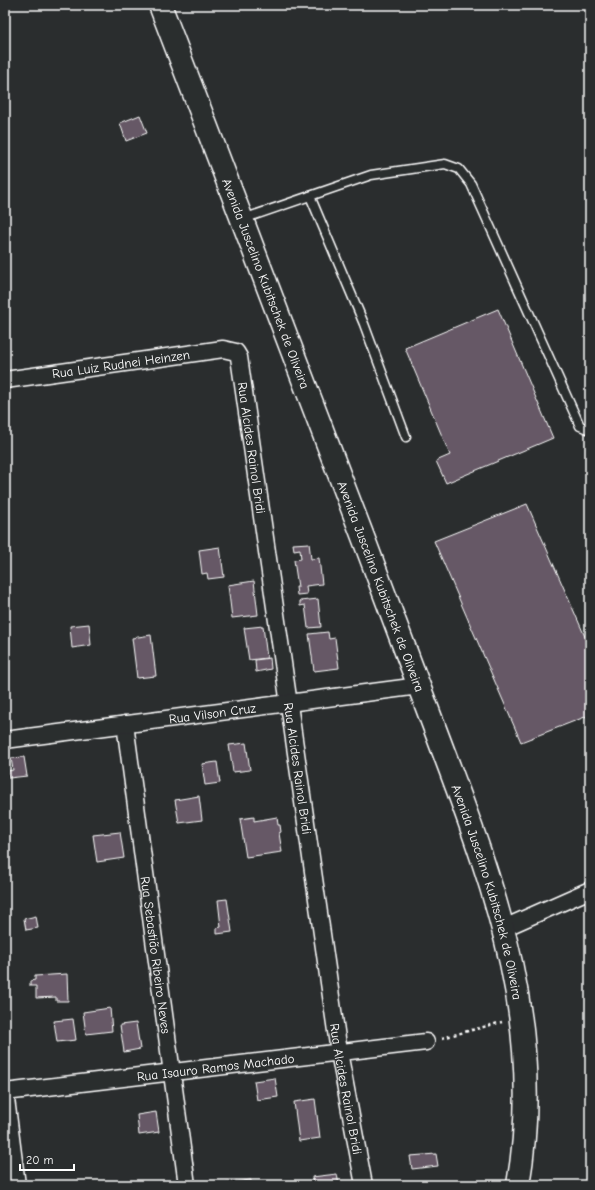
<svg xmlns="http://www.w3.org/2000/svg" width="595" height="1190" viewBox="0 0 595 1190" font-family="'Comic Neue',sans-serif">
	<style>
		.building { fill: #665966; stroke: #fff }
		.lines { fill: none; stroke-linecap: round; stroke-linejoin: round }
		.lane-casing { stroke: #fff; stroke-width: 11 }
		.street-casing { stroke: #fff; stroke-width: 19 }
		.primary-casing { stroke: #fff; stroke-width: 25 }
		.path { stroke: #fff; stroke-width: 2.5; stroke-dasharray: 3 3; stroke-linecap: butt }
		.lane { stroke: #2a2d2e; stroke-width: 8 }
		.street { stroke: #2a2d2e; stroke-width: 16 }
		.primary { stroke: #2a2d2e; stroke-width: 22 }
		.labels { text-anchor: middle; stroke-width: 3; stroke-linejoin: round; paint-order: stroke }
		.street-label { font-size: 13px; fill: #fff; stroke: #2a2d2e }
	</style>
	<rect width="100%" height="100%" fill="#2a2d2e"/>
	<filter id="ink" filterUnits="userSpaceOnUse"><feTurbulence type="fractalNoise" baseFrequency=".025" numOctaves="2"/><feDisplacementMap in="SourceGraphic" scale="8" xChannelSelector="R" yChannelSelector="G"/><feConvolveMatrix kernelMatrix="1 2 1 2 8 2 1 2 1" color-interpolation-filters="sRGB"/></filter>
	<g filter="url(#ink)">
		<g class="building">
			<polygon points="140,115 147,133 126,141 120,123"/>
			<polygon points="498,309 553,438 446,483 436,461 450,455 405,348"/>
			<polygon points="527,504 590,648 590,715 521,742 434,541"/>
			<polygon points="309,543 311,559 319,558 322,584 306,586 307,594 297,595 296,587 298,587 294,560 301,559 300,549 294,550 293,544"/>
			<polygon points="220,547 224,577 208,579 207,573 202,574 199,550"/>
			<polygon points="254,581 258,615 232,618 228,585"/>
			<polygon points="318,599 321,627 308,628 305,605 300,606 300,601"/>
			<polygon points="89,624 91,645 72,648 70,626"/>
			<polygon points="263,626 267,658 249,660 244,628"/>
			<polygon points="328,632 329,639 335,638 339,668 314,671 309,634"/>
			<polygon points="151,635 156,676 137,678 132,638"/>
			<polygon points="270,658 271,669 256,672 255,660"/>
			<polygon points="246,743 250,770 233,772 229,745"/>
			<polygon points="24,757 27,776 9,778 8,771 13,770 11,758"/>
			<polygon points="217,762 220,783 205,785 202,764"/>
			<polygon points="199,796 202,820 179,823 175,800"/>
			<polygon points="254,817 254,821 277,817 278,825 280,825 281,832 279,833 282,852 246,857 240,819"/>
			<polygon points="120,832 124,858 97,862 93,835"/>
			<polygon points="227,899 232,932 217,934 217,928 221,927 218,900"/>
			<polygon points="36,916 38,928 26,930 24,919"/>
			<polygon points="67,974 68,1001 56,1001 56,997 36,998 36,986 30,986 30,981 35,980 35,976"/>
			<polygon points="110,1008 112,1031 86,1034 83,1012"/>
			<polygon points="73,1019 76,1040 57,1042 54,1021"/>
			<polygon points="136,1023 140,1049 124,1052 120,1025"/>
			<polygon points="275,1078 278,1097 257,1100 254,1081"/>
			<polygon points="315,1099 320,1138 299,1141 294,1102"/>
			<polygon points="156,1112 159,1132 139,1135 137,1115"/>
			<polygon points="436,1154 438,1166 412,1169 410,1156"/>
			<polygon points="337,1174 339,1185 313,1185 312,1177"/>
			<polygon points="251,1180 251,1185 226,1185 225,1183"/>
		</g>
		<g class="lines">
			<defs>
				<g id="lane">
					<polyline points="310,196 364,324 406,437"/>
					<polyline points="243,219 371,175 445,164 459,169 471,184 580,426 590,430"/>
				</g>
				<g id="street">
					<path id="s1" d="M 5,380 L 223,349 L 236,352 L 239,357 L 339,1052 L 364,1185"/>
					<path id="s2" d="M 125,724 L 187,1185"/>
					<path id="s3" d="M 5,740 L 419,686"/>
					<polyline points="504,928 590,890"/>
					<polyline points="5,1091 17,1185"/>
					<path id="s4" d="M 5,1092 L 426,1042"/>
				</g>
				<g id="primary">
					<path id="s5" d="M 160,5 C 228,182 295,359 363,537 C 390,609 417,681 444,753 C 498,896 545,1030 518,1185"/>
				</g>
			</defs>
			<use href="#lane" class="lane-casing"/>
			<use href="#street" class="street-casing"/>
			<use href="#primary" class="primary-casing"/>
			<polyline class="path" points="442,1038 502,1022"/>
			<use href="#lane" class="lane"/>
			<use href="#street" class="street"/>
			<use href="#primary" class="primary"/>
		</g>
	</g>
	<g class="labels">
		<g class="street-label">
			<text dy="5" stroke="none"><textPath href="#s5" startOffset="298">Avenida Juscelino Kubitschek de Oliveira</textPath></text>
			<text dy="5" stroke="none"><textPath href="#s1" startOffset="117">Rua Luiz Rudnei Heinzen</textPath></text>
			<text dy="5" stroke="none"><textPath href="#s1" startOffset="331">Rua Alcides Rainol Bridi</textPath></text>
			<text dy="5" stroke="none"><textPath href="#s5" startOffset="622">Avenida Juscelino Kubitschek de Oliveira</textPath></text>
			<text dy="5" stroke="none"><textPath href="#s3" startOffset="209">Rua Vilson Cruz</textPath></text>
			<text dy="5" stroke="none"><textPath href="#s1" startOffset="655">Rua Alcides Rainol Bridi</textPath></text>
			<text dy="5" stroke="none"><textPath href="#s5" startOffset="946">Avenida Juscelino Kubitschek de Oliveira</textPath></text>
			<text dy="5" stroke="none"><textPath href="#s2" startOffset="233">Rua Sebastião Ribeiro Neves</textPath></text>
			<text dy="5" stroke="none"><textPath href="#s4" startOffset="212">Rua Isauro Ramos Machado</textPath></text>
			<text dy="5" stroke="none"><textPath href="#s1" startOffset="979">Rua Alcides Rainol Bridi</textPath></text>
		</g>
	</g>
	<rect width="595" height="1190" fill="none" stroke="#2a2d2e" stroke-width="20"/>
	<rect x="10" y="10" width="575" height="1170" fill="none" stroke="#fff" stroke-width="1.5" filter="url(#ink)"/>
	<path d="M20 1164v6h54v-6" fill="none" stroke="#ffffff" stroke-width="2"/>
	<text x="26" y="1164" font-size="12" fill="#ffffff" stroke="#2a2d2e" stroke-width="3" paint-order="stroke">20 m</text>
</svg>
